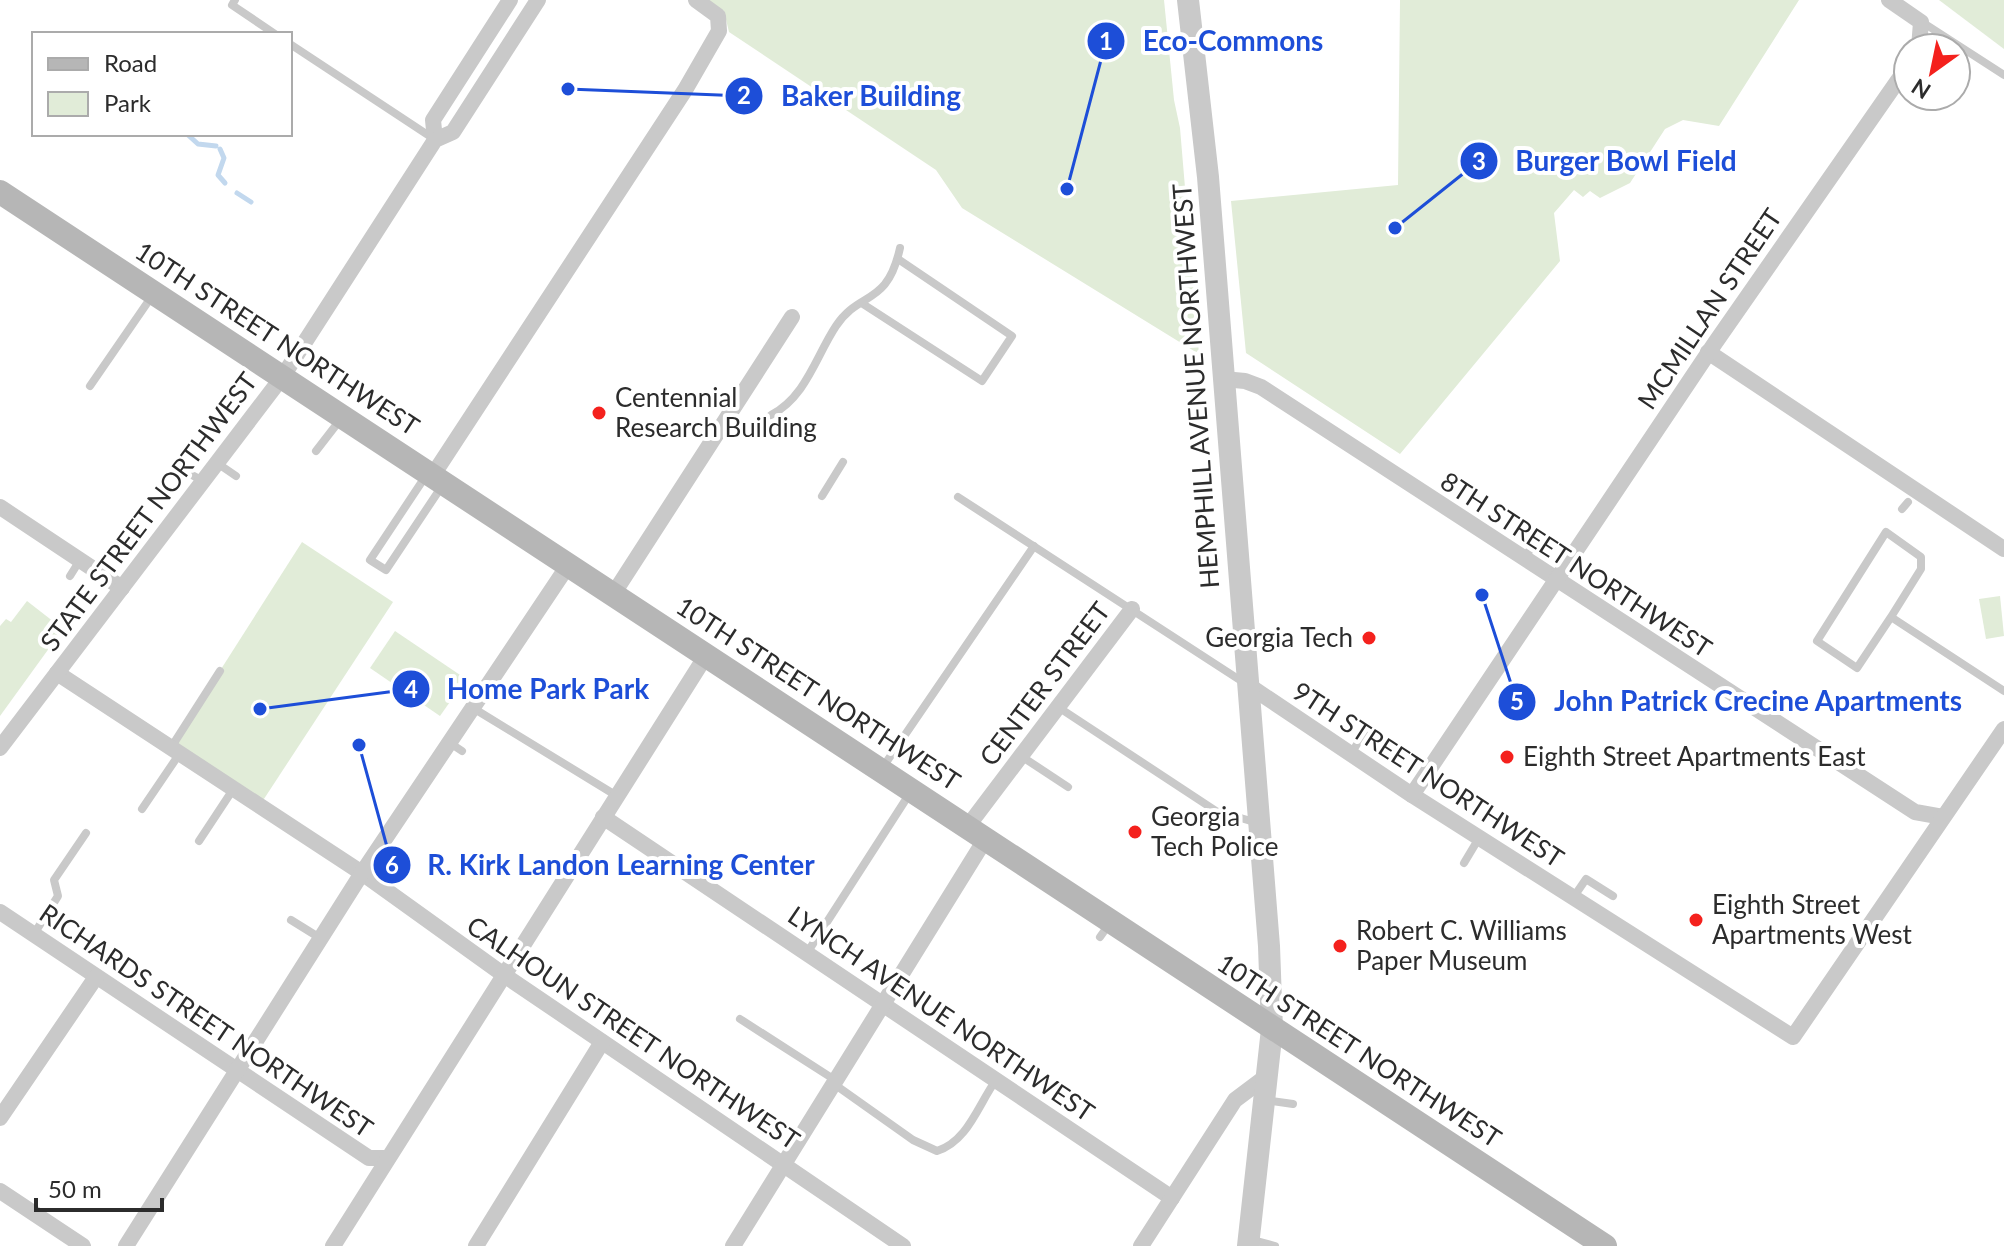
<svg xmlns="http://www.w3.org/2000/svg" width="2004" height="1246" viewBox="0 0 2004 1246" font-family="Lato,sans-serif">
	<style>
		.green { fill: #e1ecd8 }
		.lines { fill: none; stroke-linecap: round; stroke-linejoin: round }
		.stream { stroke: #c2d8ee; stroke-width: 5 }
		.service { stroke: #c9c9c9; stroke-width: 8 }
		.minor { stroke: #c9c9c9; stroke-width: 16 }
		.tertiary { stroke: #c9c9c9; stroke-width: 22 }
		.secondary { stroke: #b6b6b6; stroke-width: 24 }
		.poi-dot { fill: #f4211d; stroke: #fff; stroke-width: 3 }
		.labels { text-anchor: middle; stroke-width: 8; stroke-linejoin: round; paint-order: stroke }
		.street-label { font-size: 26px; fill: #2c2c2c; stroke: #fff }
		.poi-label { font-size: 26px; fill: #2c2c2c; stroke: #fff; text-anchor: start }
		.leader { fill: none; stroke: #1d4ed8; stroke-width: 3 }
		.callout-dot { fill: #1d4ed8; stroke: #fff; stroke-width: 3 }
		.mark-label { font-size: 24px; text-anchor: middle; font-weight: bold; fill: #fff }
		.callout-label { font-size: 28px; text-anchor: middle; font-weight: bold; fill: #1d4ed8; stroke: #fff; stroke-width: 8; stroke-linejoin: round; paint-order: stroke }
	</style>
	<rect width="100%" height="100%" fill="#fff"/>
	<g class="green">
		<polygon points="707,0 1164,0 1174,100 1180,128 1199,354 962,208 936,170 729,32 724,11"/>
		<polygon points="1400,0 1799,0 1719,126 1683,120 1665,129 1630,183 1600,198 1590,191 1583,197 1574,190 1554,213 1560,261 1400,454 1246,353 1231,201 1398,185"/>
		<polygon points="1939,0 2004,0 2004,49"/>
		<polygon points="302,542 393,602 260,805 172,746"/>
		<polygon points="2000,596 2004,636 1986,639 1979,599"/>
		<polygon points="27,601 63,629 0,716 0,626 6,619 11,622"/>
		<polygon points="395,631 466,679 440,716 370,668"/>
	</g>
	<g class="lines">
		<g class="stream">
			<polyline points="187,134 198,144 216,146"/>
			<polyline points="220,149 224,158 218,175 225,183"/>
			<polyline points="237,193 251,202"/>
		</g>
		<g class="service">
			<polyline points="235,0 232,5 275,34"/>
			<polyline points="1922,22 2004,75"/>
			<polyline points="290,44 434,139"/>
			<polyline points="863,304 982,381 1012,336 898,259"/>
			<polyline points="90,386 152,296"/>
			<path d="M 771,415 C 806,397 816,356 836,326 C 860,290 887,307 900,248"/>
			<polyline points="316,451 340,420"/>
			<polyline points="217,463 236,476"/>
			<polyline points="181,469 203,481"/>
			<polyline points="427,474 370,560 386,570 442,486"/>
			<polyline points="822,496 843,462"/>
			<polyline points="958,497 1246,684"/>
			<polyline points="1902,509 1908,502"/>
			<polyline points="1524,559 1540,534"/>
			<polyline points="70,576 80,560"/>
			<polyline points="1891,617 1857,668 1817,641 1886,532 1921,557 1921,569 1891,617 2004,691"/>
			<polyline points="1058,707 1216,811 1258,823"/>
			<polyline points="473,708 617,796"/>
			<polyline points="450,743 462,751"/>
			<polyline points="172,746 220,671"/>
			<polyline points="1351,754 1368,726"/>
			<polyline points="1021,756 1068,787"/>
			<polyline points="883,767 1034,546"/>
			<polyline points="142,809 180,753"/>
			<polyline points="199,841 234,788"/>
			<polyline points="1464,863 1479,838"/>
			<polyline points="1573,898 1586,879 1613,896"/>
			<polyline points="291,920 320,938"/>
			<polyline points="34,934 58,896 54,880 86,833"/>
			<polyline points="1100,937 1110,923"/>
			<polyline points="807,953 910,793"/>
			<polyline points="740,1019 835,1080"/>
			<path d="M 834,1084 L 913,1140 L 937,1151 C 968,1141 978,1105 996,1080"/>
			<polyline points="1265,1100 1293,1104"/>
			<polyline points="1249,1239 1275,1246"/>
		</g>
		<g class="minor">
			<polyline points="1889,0 1921,22 1919,48"/>
			<polyline points="435,140 433,120 510,0"/>
			<polyline points="1708,352 2004,549"/>
			<polyline points="1223,379 1245,381 1261,387 1915,812 1943,817"/>
			<polyline points="433,475 685,90 719,31 718,16 696,0"/>
			<polyline points="0,507 122,588"/>
			<polyline points="614,593 792,317"/>
			<polyline points="57,673 362,873 504,975 903,1246"/>
			<polyline points="1248,685 1412,795 1793,1037 2004,729"/>
			<polyline points="0,748 283,376 435,140 453,132 538,0"/>
			<polyline points="1412,795 1715,343 1908,66"/>
			<polyline points="603,817 1172,1198"/>
			<polyline points="968,826 1132,609"/>
			<polyline points="0,912 369,1158 388,1158"/>
			<polyline points="0,1118 96,977"/>
			<polyline points="0,1191 83,1246"/>
			<polyline points="126,1246 362,873 569,564"/>
			<polyline points="333,1246 707,654"/>
			<polyline points="476,1246 602,1042"/>
			<polyline points="733,1246 986,838"/>
			<polyline points="1141,1246 1235,1100 1267,1076"/>
		</g>
		<polyline class="tertiary" points="1188,0 1208,177 1269,946 1272,1029 1248,1246"/>
		<polyline class="secondary" points="0,192 1605,1246"/>
	</g>
	<g class="poi-dot">
		<circle cx="599" cy="413" r="8"/>
		<circle cx="1369" cy="638" r="8"/>
		<circle cx="1507" cy="757" r="8"/>
		<circle cx="1135" cy="832" r="8"/>
		<circle cx="1696" cy="920" r="8"/>
		<circle cx="1340" cy="946" r="8"/>
	</g>
	<g class="labels">
		<g class="street-label">
			<text transform="translate(1710 309) rotate(-56)" y="9">MCMILLAN STREET</text>
			<text transform="translate(277 339) rotate(33)" y="9">10TH STREET NORTHWEST</text>
			<text transform="translate(1196 386) rotate(-94)" y="9">HEMPHILL AVENUE NORTHWEST</text>
			<text transform="translate(149 512) rotate(-53)" y="9">STATE STREET NORTHWEST</text>
			<text transform="translate(1576 565) rotate(33)" y="9">8TH STREET NORTHWEST</text>
			<text transform="translate(1045 684) rotate(-53)" y="9">CENTER STREET</text>
			<text transform="translate(818 694) rotate(33)" y="9">10TH STREET NORTHWEST</text>
			<text transform="translate(1428 775) rotate(33)" y="9">9TH STREET NORTHWEST</text>
			<text transform="translate(941 1014) rotate(34)" y="9">LYNCH AVENUE NORTHWEST</text>
			<text transform="translate(206 1021) rotate(34)" y="9">RICHARDS STREET NORTHWEST</text>
			<text transform="translate(633 1033) rotate(34)" y="9">CALHOUN STREET NORTHWEST</text>
			<text transform="translate(1359 1051) rotate(33)" y="9">10TH STREET NORTHWEST</text>
		</g>
		<g class="poi-label">
			<text x="615" y="407">Centennial<tspan x="615" dy="30">Research Building</tspan></text>
			<text x="1353" y="647" text-anchor="end">Georgia Tech</text>
			<text x="1523" y="766">Eighth Street Apartments East</text>
			<text x="1151" y="826">Georgia<tspan x="1151" dy="30">Tech Police</tspan></text>
			<text x="1712" y="914">Eighth Street<tspan x="1712" dy="30">Apartments West</tspan></text>
			<text x="1356" y="940">Robert C. Williams<tspan x="1356" dy="30">Paper Museum</tspan></text>
		</g>
	</g>
	<path class="leader" d="M1067 189L1106 41M568 89L744 96M1395 228L1479 161M260 709L411 689M1482 595L1517 702M359 745L392 865"/>
	<g class="callout-dot">
		<circle cx="1067" cy="189" r="8"/>
		<circle cx="568" cy="89" r="8"/>
		<circle cx="1395" cy="228" r="8"/>
		<circle cx="260" cy="709" r="8"/>
		<circle cx="1482" cy="595" r="8"/>
		<circle cx="359" cy="745" r="8"/>
		<circle cx="1106" cy="41" r="20"/>
		<circle cx="744" cy="96" r="20"/>
		<circle cx="1479" cy="161" r="20"/>
		<circle cx="411" cy="689" r="20"/>
		<circle cx="1517" cy="702" r="20"/>
		<circle cx="392" cy="865" r="20"/>
	</g>
	<g class="mark-label">
		<text x="1106" y="50">1</text>
		<text x="744" y="104">2</text>
		<text x="1479" y="170">3</text>
		<text x="411" y="698">4</text>
		<text x="1517" y="710">5</text>
		<text x="392" y="874">6</text>
	</g>
	<g class="callout-label">
		<text x="1233" y="51">Eco-Commons</text>
		<text x="871" y="106">Baker Building</text>
		<text x="1626" y="171">Burger Bowl Field</text>
		<text x="548" y="699">Home Park Park</text>
		<text x="1758" y="711">John Patrick Crecine Apartments</text>
		<text x="621" y="875">R. Kirk Landon Learning Center</text>
	</g>
	<rect x="32" y="32" width="260" height="104" fill="#ffffff" stroke="#ababab" stroke-width="2"/>
	<rect x="48" y="58" width="40" height="12" fill="#b6b6b6" stroke="#ababab" stroke-width="2"/>
	<text x="104" y="72" font-size="24" fill="#2c2c2c">Road</text>
	<rect x="48" y="92" width="40" height="24" fill="#e1ecd8" stroke="#ababab" stroke-width="2"/>
	<text x="104" y="112" font-size="24" fill="#2c2c2c">Park</text>
	<g transform="translate(1932 72) rotate(213)"><circle r="38" fill="#ffffff" stroke="#ababab" stroke-width="2"/>
	<path d="M0-6L14 30L0 20L-14 30Z" fill="#f4211d"/>
	<text y="-12" font-size="22" font-weight="bold" text-anchor="middle" fill="#2c2c2c">N</text>
	</g>
	<path d="M36 1198v12h126v-12" fill="none" stroke="#2c2c2c" stroke-width="4"/>
	<text x="48" y="1198" font-size="24" fill="#2c2c2c" stroke="#ffffff" stroke-width="6" paint-order="stroke">50 m</text>
</svg>
